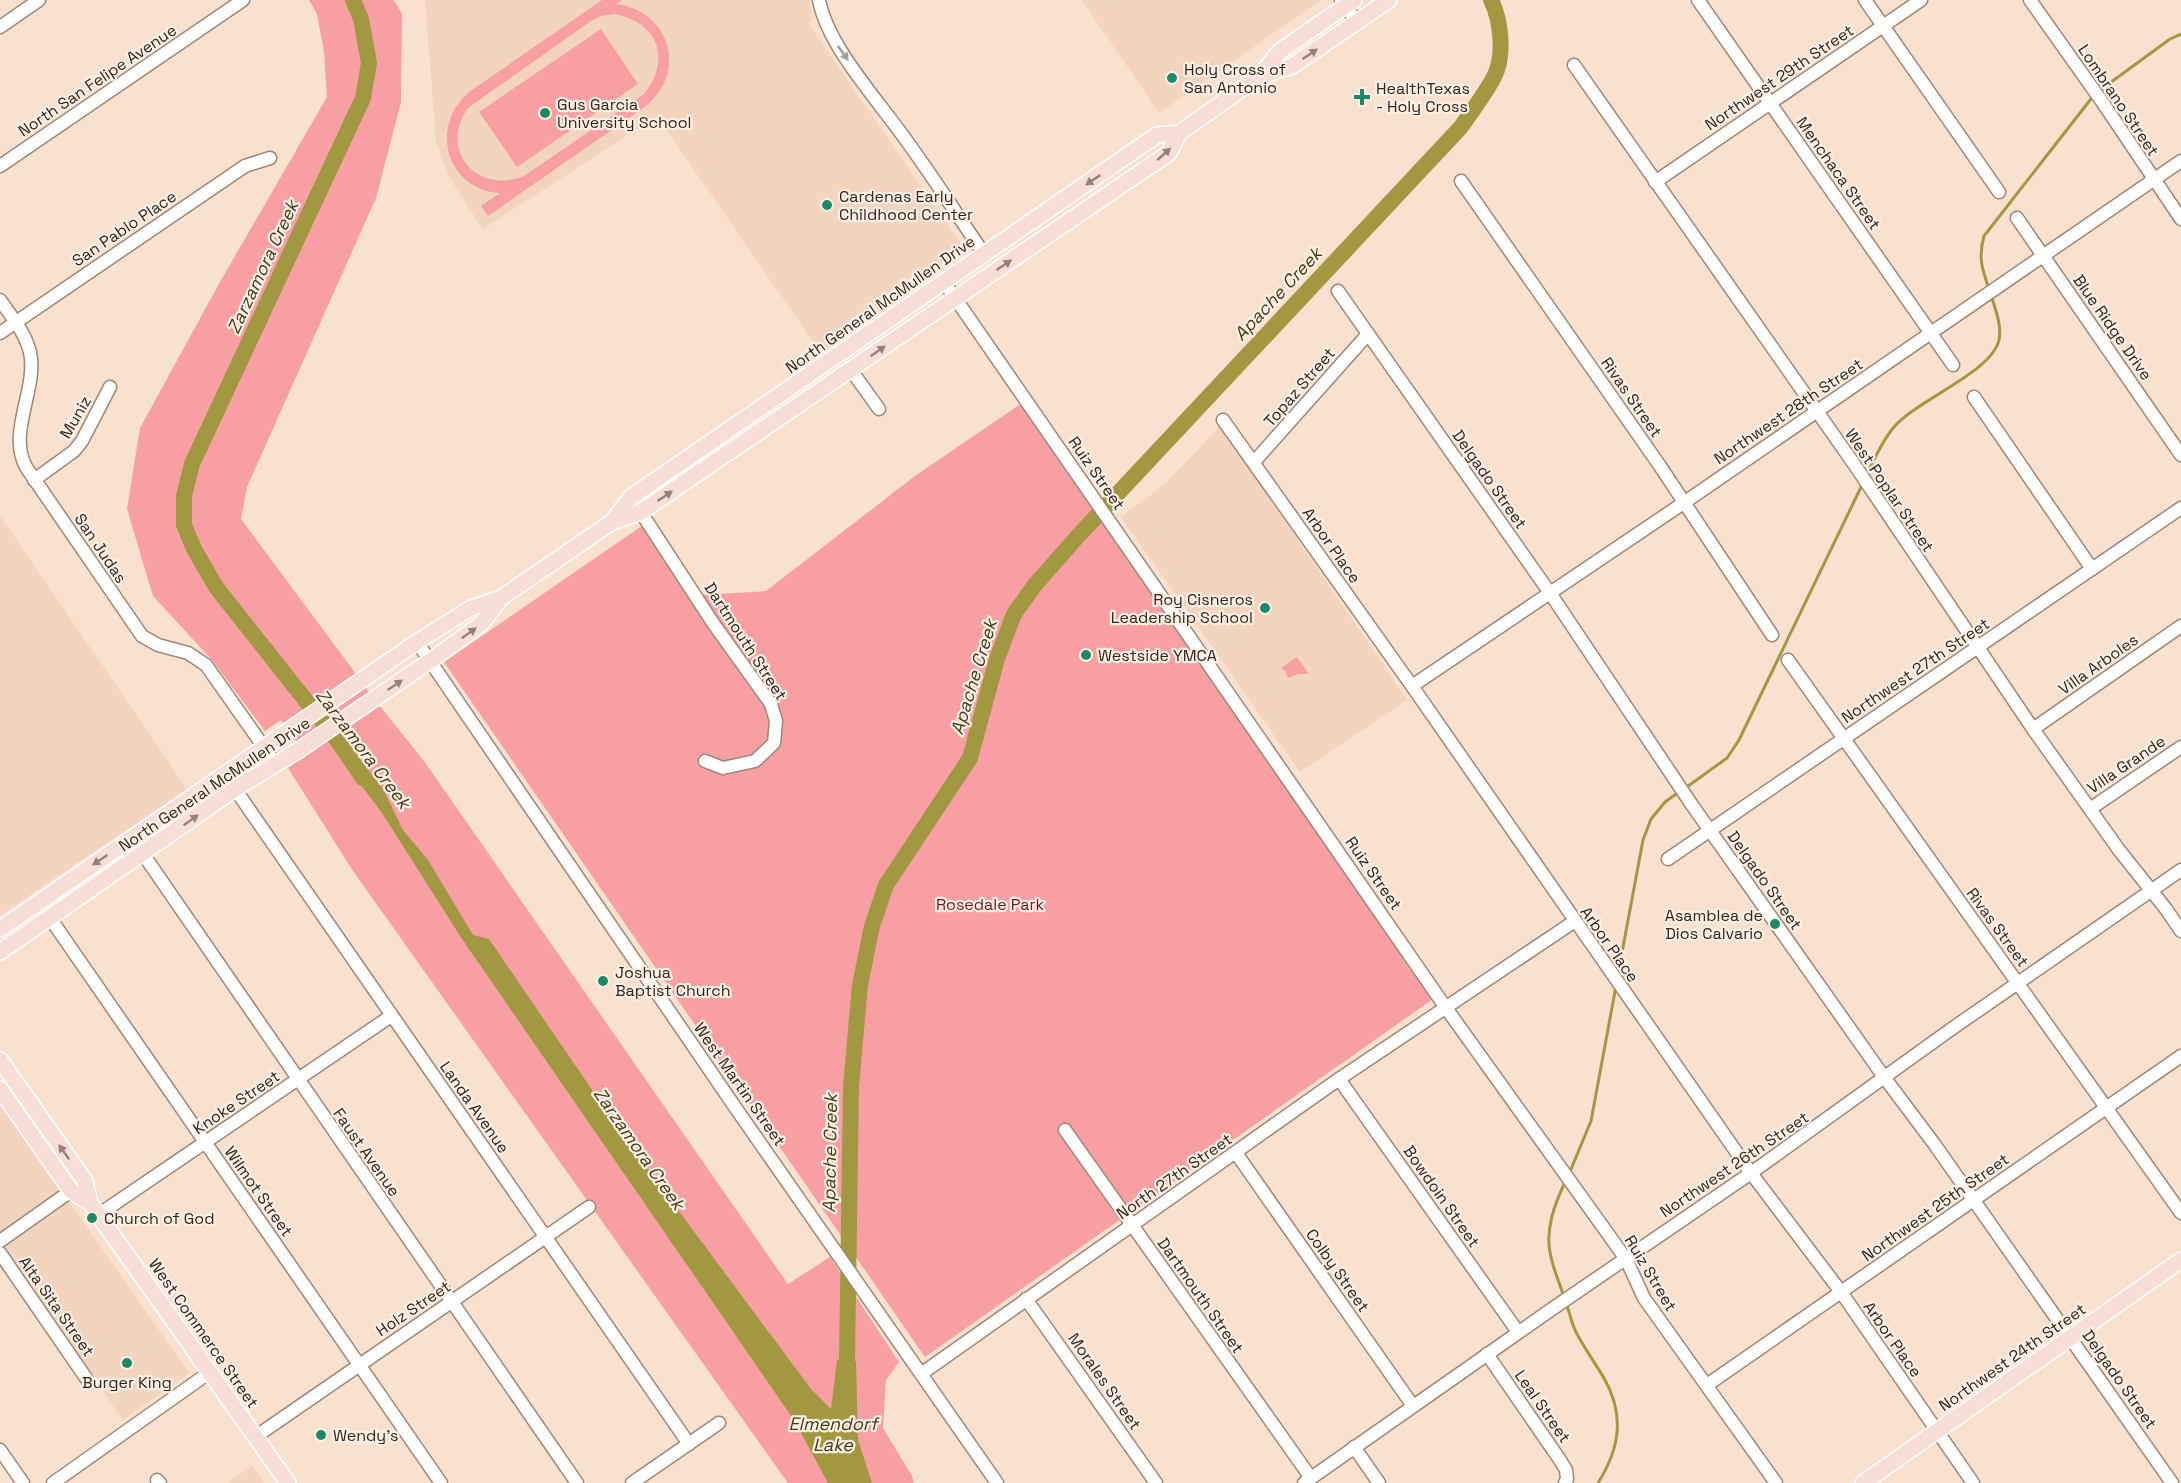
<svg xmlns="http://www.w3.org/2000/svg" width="2181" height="1483" viewBox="0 0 2181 1483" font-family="'Space Grotesk',sans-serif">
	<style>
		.built { fill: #f2d4bf }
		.green { fill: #f89fa3; fill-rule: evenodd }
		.water { fill: #a39842 }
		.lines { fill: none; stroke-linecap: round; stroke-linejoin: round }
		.stream { stroke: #a39842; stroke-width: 3 }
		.river { stroke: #a39842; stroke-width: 16 }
		.minor-casing { stroke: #9d8777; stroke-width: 15 }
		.major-casing { stroke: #fff; stroke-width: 18 }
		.minor { stroke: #fff; stroke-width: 12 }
		.major { stroke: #f7dfd7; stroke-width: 15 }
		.oneway { fill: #a09d9a }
		.oneway2 { fill: #92827a }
		.poi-dot { fill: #1e8967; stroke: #fff0e6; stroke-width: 2 }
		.labels { text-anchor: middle; stroke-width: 4.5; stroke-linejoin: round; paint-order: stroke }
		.poi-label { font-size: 16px; fill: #2d251e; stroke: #fff0e6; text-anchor: start }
		.street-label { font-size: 16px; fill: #2d251e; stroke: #fff0e6 }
		.park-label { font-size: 16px; fill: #7b1127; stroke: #fff0e6 }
		.water-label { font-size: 18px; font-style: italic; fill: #403b16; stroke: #fff0e6 }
	</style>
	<rect width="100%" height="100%" fill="#f9e1cf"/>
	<g class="built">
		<polygon points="425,0 809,0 812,20 808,23 963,247 897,295 898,298 820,352 657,116 483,229 449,177 436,141"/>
		<polygon points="1082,0 1321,0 1159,113"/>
		<polygon points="1220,426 1407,700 1300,772 1121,517 1166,483"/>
		<polygon points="0,516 187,789 0,915"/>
		<polygon points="0,1103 189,1373 123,1420 0,1241"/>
		<polygon points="252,1466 264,1483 227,1483"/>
	</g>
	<g class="green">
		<polygon points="309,0 394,0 402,14 401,102 376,198 247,487 241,519 379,705 424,761 788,1284 830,1257 899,1362 886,1380 883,1428 912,1476 914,1483 788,1483 353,871 288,768 306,755 281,720 265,731 212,660 153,596 127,509 140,428 220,282 327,97 324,52 317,14"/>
		<path d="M 602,0 L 622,0 L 616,4 C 670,11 688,71 646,106 L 488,216 L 481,206 L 500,193 C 446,190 429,126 469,92 ZM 614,14 C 658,22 672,59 644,94 L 524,176 C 477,195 438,150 468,108 L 591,21 L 601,16 Z"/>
		<polygon points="601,29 638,84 517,167 479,112"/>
		<polygon points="1022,403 1433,999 925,1357 444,662 652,519 703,595 766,591 915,476"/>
		<polygon points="1297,657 1309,674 1298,674 1288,678 1285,670 1281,668"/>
	</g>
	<polygon class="water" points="359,758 383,789 403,830 428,860 473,935 489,939 629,1144 811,1389 831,1409 837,1360 856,1361 858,1440 872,1483 828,1483 794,1420 460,936 382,813 345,764 350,760"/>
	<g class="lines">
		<g class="stream">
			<polyline points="2099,91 2170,39 2181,34"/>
			<path d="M 1989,289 C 1982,269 1978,257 1984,236 L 2094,95"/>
			<path d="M 1867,474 C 1875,458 1882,441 1894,427 C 1917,400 1992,372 1999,340 C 2002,324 1995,309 1991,295"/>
			<polyline points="1684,789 1727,758 1739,740 1863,483"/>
			<polyline points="1618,974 1643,840 1651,819 1665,802 1679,792"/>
			<polyline points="1569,1174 1591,1121 1616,986"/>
			<path d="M 1564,1297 C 1560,1284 1554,1271 1551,1257 C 1544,1231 1555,1203 1566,1180"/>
			<path d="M 1566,1303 C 1570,1314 1572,1325 1577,1334 C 1585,1349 1595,1363 1604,1378 C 1625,1415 1620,1448 1598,1483"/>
		</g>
		<g class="river">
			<polyline points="353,0 361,19 369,63 363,98 192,464 184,496 184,525 194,549 216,587 337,740 363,778"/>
			<path d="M 844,1382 L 847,1361 L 851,1086 L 860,985 L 872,926 L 886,885 L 970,758 L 997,659 L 1014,614 L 1034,586 L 1078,536 L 1461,127 C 1472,111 1485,94 1494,77 C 1505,56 1501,20 1491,0"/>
		</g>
		<defs>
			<g id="minor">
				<path d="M 819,0 C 828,47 878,100 906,140 C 933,177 958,216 984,254"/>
				<polyline points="1341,0 1357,22"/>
				<polyline points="1698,0 1953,365"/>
				<polyline points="1865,0 1999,192"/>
				<polyline points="2030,0 2103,103 2181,219"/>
				<polyline points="0,27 39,0"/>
				<polyline points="1574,65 1854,464 2033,729 2119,850 2166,909 2181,931"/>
				<polyline points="0,166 243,0"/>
				<polyline points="1461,181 1660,466 1772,635"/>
				<polyline points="1655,182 1921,0"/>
				<polyline points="2017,218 2181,455"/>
				<polyline points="944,282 1446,1008 1626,1259 1644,1298 1776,1483"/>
				<polyline points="1338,291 1550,593 1692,805 1884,1077 1935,1145 2172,1483"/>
				<path d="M 0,300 C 11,316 25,332 30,352 C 38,389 7,432 26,467 L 142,636 L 158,645 L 188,653 L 206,665 L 275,763"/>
				<polyline points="0,333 245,166 270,158"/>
				<polyline points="851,370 879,409"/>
				<polyline points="1974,397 2092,569"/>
				<polyline points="1223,420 1412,686 1751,1173 1841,1292 1973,1483"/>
				<polyline points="1254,462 1368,334"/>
				<polyline points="34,480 74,451 82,441 110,387"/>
				<polyline points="631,497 713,623 771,704 776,721 774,743 755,761 723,768 705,761"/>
				<polyline points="417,642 737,1110 997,1483"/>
				<polyline points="1788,660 2181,1213"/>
				<polyline points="1412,686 1685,502 2181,161"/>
				<polyline points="2033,729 2181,626"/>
				<polyline points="235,789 689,1444"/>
				<polyline points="2090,809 2181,747"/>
				<polyline points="132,838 577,1483"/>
				<polyline points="1668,859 2181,508"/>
				<polyline points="50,918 441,1483"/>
				<polyline points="1339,1079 1518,1332"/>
				<polyline points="1065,1130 1311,1478"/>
				<polyline points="1236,1153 1413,1406"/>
				<polyline points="98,1215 391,1016"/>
				<polyline points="0,1241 85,1181"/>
				<polyline points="0,1253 86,1378"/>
				<polyline points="1026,1299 1156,1483"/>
				<polyline points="1487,1354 1560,1460 1566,1470 1567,1479 1565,1483"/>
				<polyline points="921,1374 1339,1079 1575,921"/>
				<polyline points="1707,1385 2181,1056"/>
				<polyline points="255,1437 589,1207"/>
				<polyline points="1354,1447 1379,1483"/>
				<polyline points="0,1450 23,1483"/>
				<polyline points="157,1480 160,1483"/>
				<polyline points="53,1483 210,1372"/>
				<polyline points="632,1483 719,1423"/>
				<polyline points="1304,1483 1552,1309 1751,1173 1950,1030 2181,870"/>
			</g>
			<g id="major">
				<polyline points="1259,77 1280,51 1354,0"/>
				<polyline points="612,522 631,497 1157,135 1179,133"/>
				<polyline points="0,929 417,642 471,608 501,598 612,522 641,512 1169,153 1179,133 1259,77 1292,66 1389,0"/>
				<polyline points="0,952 235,789 299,750 430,661 481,624 501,598"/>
				<polyline points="0,1060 85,1181 90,1203 288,1483"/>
				<polyline points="0,1089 71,1191 90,1203"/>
				<polyline points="1863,1483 2181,1260"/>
			</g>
		</defs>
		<use href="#minor" class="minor-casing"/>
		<use href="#major" class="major-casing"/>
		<use href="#minor" class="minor"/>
		<use href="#major" class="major"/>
	</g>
	<defs><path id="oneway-solid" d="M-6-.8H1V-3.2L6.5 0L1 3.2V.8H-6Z" transform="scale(1.5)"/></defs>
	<use class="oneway" href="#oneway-solid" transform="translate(843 53) rotate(54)"/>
	<g class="oneway2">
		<use href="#oneway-solid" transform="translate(1310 54) rotate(-34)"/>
		<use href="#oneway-solid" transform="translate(1164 154) rotate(-42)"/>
		<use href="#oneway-solid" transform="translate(1093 180) rotate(146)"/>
		<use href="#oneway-solid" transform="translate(1004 265) rotate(-34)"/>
		<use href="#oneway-solid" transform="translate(878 351) rotate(-35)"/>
		<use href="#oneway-solid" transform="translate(665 496) rotate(-34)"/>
		<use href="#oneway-solid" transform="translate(469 633) rotate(-36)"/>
		<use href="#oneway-solid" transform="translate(395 685) rotate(-34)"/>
		<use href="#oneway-solid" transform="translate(191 820) rotate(-35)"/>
		<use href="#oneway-solid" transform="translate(100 860) rotate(146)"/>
		<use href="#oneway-solid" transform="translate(64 1152) rotate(-125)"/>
	</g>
	<g class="poi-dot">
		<circle cx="1172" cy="78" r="6"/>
		<path d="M1359 88h6v6h6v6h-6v6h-6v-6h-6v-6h6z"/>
		<circle cx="545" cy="113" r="6"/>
		<circle cx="827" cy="205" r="6"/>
		<circle cx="1265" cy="608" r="6"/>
		<circle cx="1086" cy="655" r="6"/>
		<circle cx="1775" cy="924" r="6"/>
		<circle cx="603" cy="981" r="6"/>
		<circle cx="92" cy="1218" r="6"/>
		<circle cx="127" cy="1363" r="6"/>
		<circle cx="321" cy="1435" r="6"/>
	</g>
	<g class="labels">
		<g class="poi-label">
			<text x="1184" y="75">Holy Cross of<tspan x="1184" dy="18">San Antonio</tspan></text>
			<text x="1376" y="94">HealthTexas<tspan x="1376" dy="18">- Holy Cross</tspan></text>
			<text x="557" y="110">Gus Garcia<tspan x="557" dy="18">University School</tspan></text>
			<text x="839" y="202">Cardenas Early<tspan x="839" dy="18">Childhood Center</tspan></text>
			<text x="1253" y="605" text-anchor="end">Roy Cisneros<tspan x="1253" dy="18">Leadership School</tspan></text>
			<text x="1098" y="661">Westside YMCA</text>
			<text x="1763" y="921" text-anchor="end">Asamblea de<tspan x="1763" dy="18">Dios Calvario</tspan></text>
			<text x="615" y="978">Joshua<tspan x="615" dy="18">Baptist Church</tspan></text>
			<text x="104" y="1224">Church of God</text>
			<text x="127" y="1388" text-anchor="middle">Burger King</text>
			<text x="333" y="1441">Wendy's</text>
		</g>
		<g class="street-label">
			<text transform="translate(1779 77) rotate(-34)" y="6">Northwest 29th Street</text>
			<text transform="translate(97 80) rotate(-34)" y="6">North San Felipe Avenue</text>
			<text transform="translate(2119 100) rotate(56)" y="6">Lombrano Street</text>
			<text transform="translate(1839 173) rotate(55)" y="6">Menchaca Street</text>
			<text transform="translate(124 228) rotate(-34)" y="6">San Pablo Place</text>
			<text transform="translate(880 304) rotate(-35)" y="6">North General McMullen Drive</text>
			<text transform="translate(2113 327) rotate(55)" y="6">Blue Ridge Drive</text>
			<text transform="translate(1299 387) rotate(-49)" y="6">Topaz Street</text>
			<text transform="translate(1632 397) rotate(55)" y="6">Rivas Street</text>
			<text transform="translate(1788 411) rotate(-34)" y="6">Northwest 28th Street</text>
			<text transform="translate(75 417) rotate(-60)" y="6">Muniz</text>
			<text transform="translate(1097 473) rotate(55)" y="6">Ruiz Street</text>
			<text transform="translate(1490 479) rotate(55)" y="6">Delgado Street</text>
			<text transform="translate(1890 490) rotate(56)" y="6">West Poplar Street</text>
			<text transform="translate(1332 545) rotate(55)" y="6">Arbor Place</text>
			<text transform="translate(101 548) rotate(56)" y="6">San Judas</text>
			<text transform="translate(746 641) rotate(57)" y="6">Dartmouth Street</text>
			<text transform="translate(2098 664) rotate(-35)" y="6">Villa Arboles</text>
			<text transform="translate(1915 670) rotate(-34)" y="6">Northwest 27th Street</text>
			<text transform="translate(2126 764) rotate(-34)" y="6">Villa Grande</text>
			<text transform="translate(214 784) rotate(-34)" y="6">North General McMullen Drive</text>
			<text transform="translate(1374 873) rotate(55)" y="6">Ruiz Street</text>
			<text transform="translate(1765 880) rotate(55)" y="6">Delgado Street</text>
			<text transform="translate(1998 927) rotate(54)" y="6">Rivas Street</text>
			<text transform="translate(1610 944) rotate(55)" y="6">Arbor Place</text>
			<text transform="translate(740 1084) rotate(55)" y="6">West Martin Street</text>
			<text transform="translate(236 1102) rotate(-34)" y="6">Knoke Street</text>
			<text transform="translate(475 1107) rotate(55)" y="6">Landa Avenue</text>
			<text transform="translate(367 1152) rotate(55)" y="6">Faust Avenue</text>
			<text transform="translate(1734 1164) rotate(-34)" y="6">Northwest 26th Street</text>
			<text transform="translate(1174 1176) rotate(-35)" y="6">North 27th Street</text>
			<text transform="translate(259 1191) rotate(55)" y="6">Wilmot Street</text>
			<text transform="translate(1442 1196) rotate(55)" y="6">Bowdoin Street</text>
			<text transform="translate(1935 1207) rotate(-35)" y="6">Northwest 25th Street</text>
			<text transform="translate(1338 1270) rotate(55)" y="6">Colby Street</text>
			<text transform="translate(1651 1273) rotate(59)" y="6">Ruiz Street</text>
			<text transform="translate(1201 1295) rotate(55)" y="6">Dartmouth Street</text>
			<text transform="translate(57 1306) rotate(55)" y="6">Alta Sita Street</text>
			<text transform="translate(413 1308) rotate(-34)" y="6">Holz Street</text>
			<text transform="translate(204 1333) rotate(55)" y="6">West Commerce Street</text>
			<text transform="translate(1893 1339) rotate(55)" y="6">Arbor Place</text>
			<text transform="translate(2012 1357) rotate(-35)" y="6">Northwest 24th Street</text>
			<text transform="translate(2120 1379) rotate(55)" y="6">Delgado Street</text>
			<text transform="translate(1105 1381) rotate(55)" y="6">Morales Street</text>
			<text transform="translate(1543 1406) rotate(55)" y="6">Leal Street</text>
		</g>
		<g class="park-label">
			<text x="990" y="910">Rosedale Park</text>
		</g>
		<g class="water-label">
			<text transform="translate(263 267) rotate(-65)" y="6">Zarzamora Creek</text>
			<text transform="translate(1278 294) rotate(-47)" y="6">Apache Creek</text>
			<text transform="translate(974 677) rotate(-73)" y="6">Apache Creek</text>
			<text transform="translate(363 749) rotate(53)" y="6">Zarzamora Creek</text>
			<text transform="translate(639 1149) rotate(55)" y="6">Zarzamora Creek</text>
			<text transform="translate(830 1153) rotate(-89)" y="6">Apache Creek</text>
			<text x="833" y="1430">Elmendorf<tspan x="833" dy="21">Lake</tspan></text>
		</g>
	</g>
</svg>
